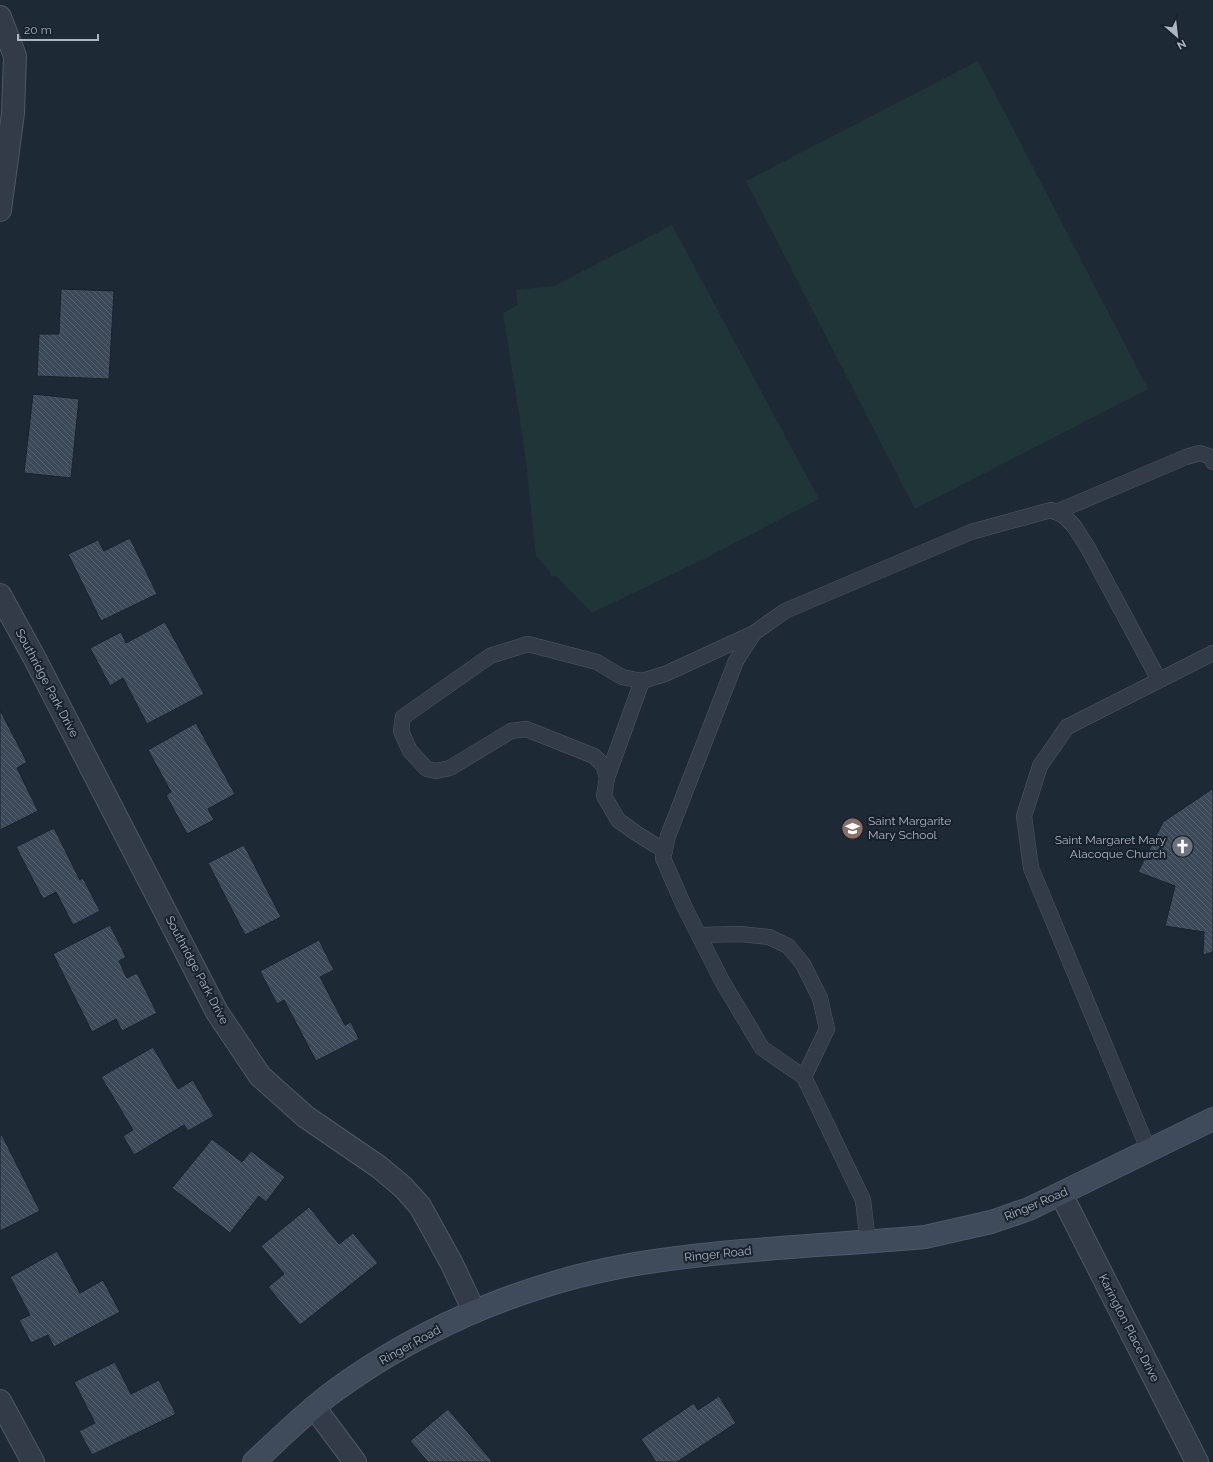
<svg xmlns="http://www.w3.org/2000/svg" width="1213" height="1462" viewBox="0 0 1213 1462" font-family="Raleway,sans-serif">
	<style>
		.pitch { fill: #203537 }
		.building { fill: url(#building-back-hatch); stroke: #19222d }
		.lines { fill: none; stroke-linecap: round; stroke-linejoin: round }
		.lane-casing { stroke: #4f5865; stroke-width: 16 }
		.street-casing { stroke: #4f5865; stroke-width: 24 }
		.secondary-casing { stroke: #4f5865; stroke-width: 24 }
		.lane { stroke: #323b47; stroke-width: 15 }
		.street { stroke: #323b47; stroke-width: 22 }
		.secondary { stroke: #3f4a5a; stroke-width: 22 }
		.labels { text-anchor: middle; stroke-width: 4; stroke-linejoin: round; paint-order: stroke }
		.street-label { font-size: 12px; fill: #abb5c4; stroke: #17202b }
		.poi-label { font-size: 12px; fill: #abb5c4; stroke: #17202b; text-anchor: start }
	</style>
	<defs>
		<pattern id="building-back-hatch" width="6" height="6" patternUnits="userSpaceOnUse"><rect width="6" height="6" fill="#3c4959"/><path d="M-1 5l2 2M0 0l6 6M5-1l2 2" fill="none" stroke="#56616f"/></pattern>
	</defs>
	<rect width="100%" height="100%" fill="#1e2936"/>
	<g class="pitch">
		<polygon points="978,61 1148,389 915,509 746,181"/>
		<polygon points="672,225 819,499 706,558 592,613 556,576 551,577 550,571 536,556 525,452 503,313 518,305 516,290 554,286"/>
	</g>
	<g class="building">
		<polygon points="61,289 114,291 109,379 37,376 39,334 59,334"/>
		<polygon points="33,394 79,399 71,478 24,473"/>
		<polygon points="130,538 157,594 101,621 68,554 98,540 104,551"/>
		<polygon points="165,622 204,694 147,724 123,678 110,686 90,648 121,632 126,643"/>
		<polygon points="0,710 27,762 17,768 38,811 0,830"/>
		<polygon points="196,723 235,794 208,809 214,820 187,834 166,795 171,792 148,750"/>
		<polygon points="1212,789 1213,789 1213,952 1203,955 1204,932 1165,926 1175,886 1138,872 1163,822"/>
		<polygon points="54,828 80,880 83,878 100,911 73,925 56,892 43,899 16,847"/>
		<polygon points="244,845 281,917 245,935 208,863"/>
		<polygon points="110,925 126,957 119,961 127,978 137,973 157,1013 122,1031 116,1019 92,1032 53,954"/>
		<polygon points="319,940 334,970 320,977 345,1025 351,1022 359,1039 316,1061 284,1000 277,1004 260,971"/>
		<polygon points="153,1047 178,1089 193,1080 214,1116 188,1131 184,1125 134,1155 123,1136 133,1130 101,1077"/>
		<polygon points="2,1135 40,1211 0,1231 0,1136"/>
		<polygon points="212,1139 242,1162 251,1151 285,1177 266,1202 259,1196 230,1233 172,1188"/>
		<polygon points="309,1207 339,1244 353,1233 378,1263 300,1325 268,1287 284,1274 261,1246"/>
		<polygon points="57,1251 80,1293 103,1280 120,1312 54,1347 48,1335 31,1343 19,1320 30,1315 10,1277"/>
		<polygon points="115,1362 131,1394 159,1380 176,1414 92,1455 79,1431 95,1423 74,1382"/>
		<polygon points="719,1396 736,1423 677,1462 656,1462 641,1439 694,1403 698,1410"/>
		<polygon points="448,1409 492,1461 491,1462 428,1462 410,1441"/>
	</g>
	<g class="lines">
		<defs>
			<g id="lane">
				<polyline points="1056,512 1186,457 1200,453 1211,457 1213,462"/>
				<polyline points="607,778 642,681"/>
				<polyline points="665,851 636,833 618,820 604,796 607,778 603,765 594,756 526,729 511,731 450,768 436,771 427,769 410,751 401,731 403,717 490,656 528,644 597,662 622,677 642,681 665,674 754,633"/>
				<polyline points="699,935 740,934 769,937 788,946 803,964 820,998 827,1029 804,1077"/>
				<polyline points="1149,1151 1031,868 1024,816 1040,766 1067,727 1213,653"/>
				<polyline points="868,1242 863,1200 804,1077 762,1048 722,981 684,906 663,858 668,836 736,661 754,633 785,611 971,532 1051,510 1063,515 1074,526 1088,548 1159,680"/>
			</g>
			<g id="street">
				<polyline points="0,17 15,56 13,113 0,210"/>
				<polyline points="0,595 34,657 217,1012 260,1076 306,1117 379,1167 403,1187 420,1206 452,1264 474,1311"/>
				<polyline points="1061,1194 1197,1462"/>
				<polyline points="0,1401 33,1462"/>
				<polyline points="314,1407 355,1462"/>
			</g>
			<path id="secondary" d="M 254,1462 C 280,1438 305,1413 333,1392 C 427,1323 540,1277 655,1261 C 745,1248 835,1245 925,1237 L 991,1222 L 1029,1209 L 1213,1119"/>
		</defs>
		<use href="#lane" class="lane-casing"/>
		<use href="#street" class="street-casing"/>
		<use href="#secondary" class="secondary-casing"/>
		<use href="#lane" class="lane"/>
		<use href="#street" class="street"/>
		<use href="#secondary" class="secondary"/>
	</g>
	<defs>
		<symbol id="school-disc" viewBox="-11 -11 22 22"><circle r="9.5" fill="#8d6e63" stroke="#17202b"/><path d="M0-5L7-2L0 1L-7-2ZM-4 1L0 2.5L4 1V4Q0 6-4 4Z" fill="#fff"/></symbol>
		<symbol id="church-disc" viewBox="-11 -11 22 22"><circle r="9.5" fill="#6b7280" stroke="#17202b"/><path d="M-1.2-6h2.4v3.5h3.3v2.4h-3.3V6h-2.4V-.1h-3.3v-2.4h3.3Z" fill="#fff"/></symbol>
	</defs>
	<g fill-rule="evenodd">
		<use href="#school-disc" x="840" y="816" width="25" height="25"/>
		<use href="#church-disc" x="1170" y="834" width="25" height="25"/>
	</g>
	<g class="labels">
		<g class="street-label">
			<text transform="translate(47 683) rotate(62)" y="4">Southridge Park Drive</text>
			<text transform="translate(197 970) rotate(62)" y="4">Southridge Park Drive</text>
			<text transform="translate(1036 1204) rotate(-23)" y="4">Ringer Road</text>
			<text transform="translate(718 1254) rotate(-6)" y="4">Ringer Road</text>
			<text transform="translate(1129 1328) rotate(63)" y="4">Karington Place Drive</text>
			<text transform="translate(410 1345) rotate(-29)" y="4">Ringer Road</text>
		</g>
		<g class="poi-label">
			<text x="868" y="825">Saint Margarite<tspan x="868" dy="14">Mary School</tspan></text>
			<text x="1166" y="844" text-anchor="end">Saint Margaret Mary<tspan x="1166" dy="14">Alacoque Church</tspan></text>
		</g>
	</g>
	<g transform="translate(1177 36) rotate(152)" stroke="#17202b" stroke-width="3" paint-order="stroke">
	<path d="M0-3L7 15L0 10L-7 15Z" fill="#abb5c4"/>
	<text y="-6" font-size="11" font-weight="bold" text-anchor="middle" fill="#abb5c4">N</text>
	</g>
	<path d="M18 34v6h80v-6" fill="none" stroke="#abb5c4" stroke-width="2"/>
	<text x="24" y="34" font-size="12" fill="#abb5c4" stroke="#17202b" stroke-width="3" paint-order="stroke">20 m</text>
</svg>
